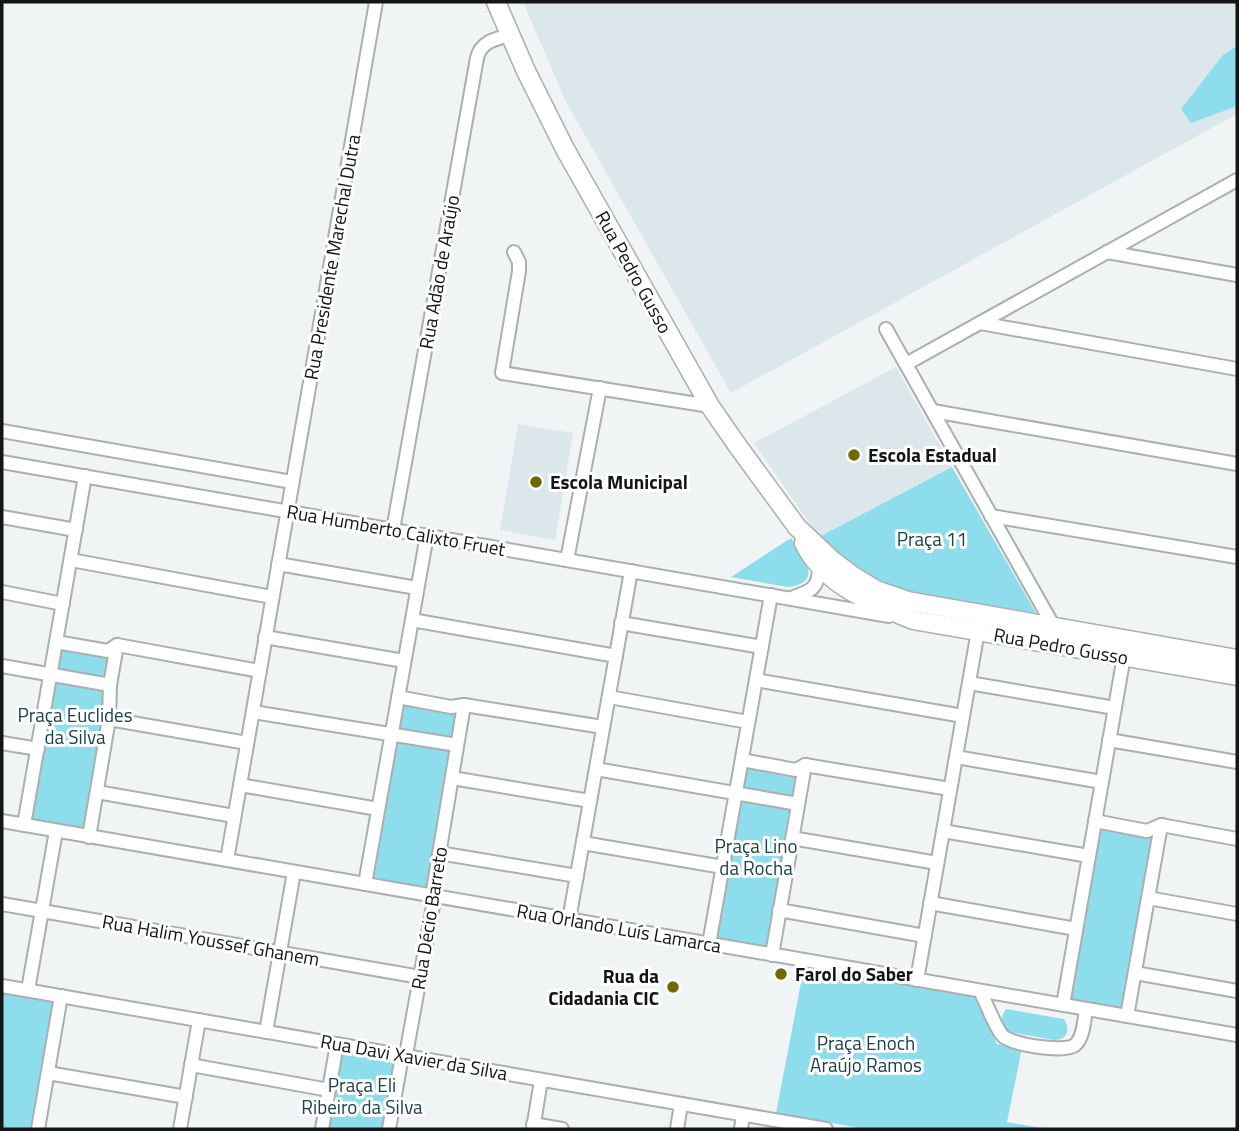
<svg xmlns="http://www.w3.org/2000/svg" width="1239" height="1131" viewBox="0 0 1239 1131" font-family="'Titillium Web',sans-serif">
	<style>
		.built { fill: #dbe7ea }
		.green { fill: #8ddded }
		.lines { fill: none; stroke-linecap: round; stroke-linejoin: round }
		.minor-casing { stroke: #abafb0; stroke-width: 16 }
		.secondary-casing { stroke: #abafb0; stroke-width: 21 }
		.minor { stroke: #fff; stroke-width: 12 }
		.secondary { stroke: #fff; stroke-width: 18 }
		.poi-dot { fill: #6e6903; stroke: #fff; stroke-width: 2.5 }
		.labels { text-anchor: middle; stroke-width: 6; stroke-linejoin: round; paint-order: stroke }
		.street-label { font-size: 19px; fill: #141515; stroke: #fff }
		.poi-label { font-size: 19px; font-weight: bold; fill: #141515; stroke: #fff; text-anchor: start }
		.park-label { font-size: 19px; fill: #1a434b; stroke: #fff }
	</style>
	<rect width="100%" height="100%" fill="#f1f4f5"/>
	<g class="built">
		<polygon points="523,2 1237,2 1237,114 731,393 566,102"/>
		<polygon points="896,367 952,467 819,537 754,443"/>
		<polygon points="518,424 573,433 555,540 500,530"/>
	</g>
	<g class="green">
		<polygon points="1237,46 1237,106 1191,123 1181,109 1223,55"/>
		<polygon points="952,467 1036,613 918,593 892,586 863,572 839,556 819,537"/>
		<path d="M 791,538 C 803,556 825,583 788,587 L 731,577 Z"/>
		<polygon points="61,647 110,655 104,720 85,831 32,821"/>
		<polygon points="403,704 456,713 426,889 373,880"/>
		<polygon points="745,766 798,776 768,948 715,938"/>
		<polygon points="1100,828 1152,837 1121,1010 1069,1001"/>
		<polygon points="804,967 974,996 997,1044 1022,1048 1007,1122 1047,1129 865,1129 776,1113"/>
		<polygon points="2,992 53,1001 31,1129 2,1129"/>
		<path d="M 1006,1009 L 1064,1019 C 1071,1030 1067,1040 1054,1040 L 1009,1032 C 1001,1026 1000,1017 1006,1009 Z"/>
		<polygon points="340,1052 398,1063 386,1129 326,1129"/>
	</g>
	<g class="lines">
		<defs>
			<g id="minor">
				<polyline points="514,252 519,262 519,271 502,373 710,406"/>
				<polyline points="1107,252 1237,275"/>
				<polyline points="980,323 1237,369"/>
				<polyline points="886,329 1054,627 1053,630"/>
				<polyline points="906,364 1237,180"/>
				<polyline points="933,411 1237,464"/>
				<polyline points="2,431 292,482"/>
				<polyline points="2,462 889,616"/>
				<polyline points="991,516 1237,557"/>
				<polyline points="2,517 76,530"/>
				<path d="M 393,530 L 477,58 C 481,41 496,39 510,35"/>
				<polyline points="71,560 272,597"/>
				<polyline points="567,560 600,388"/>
				<polyline points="278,564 417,588"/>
				<polyline points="2,592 63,604"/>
				<path d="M 791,598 C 811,591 819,589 819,566"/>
				<polyline points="412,620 616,656"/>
				<polyline points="621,623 762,647"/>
				<polyline points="265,637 404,661"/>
				<polyline points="56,642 108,651 117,645 260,671"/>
				<polyline points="2,666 110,685"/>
				<polyline points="756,680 963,716"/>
				<polyline points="969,683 1115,708"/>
				<polyline points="398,697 451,707 464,705 603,727"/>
				<polyline points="609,697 748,722"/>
				<polyline points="253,712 457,745"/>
				<polyline points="109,719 247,743"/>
				<polyline points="1109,740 1237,762"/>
				<polyline points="2,743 38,749"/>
				<polyline points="956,757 1102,782"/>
				<polyline points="742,760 796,770 805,765 950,789"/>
				<polyline points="596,769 798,804"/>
				<polyline points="452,778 590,801"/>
				<polyline points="240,785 378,809"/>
				<polyline points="97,792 234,816"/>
				<polyline points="2,821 1237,1035"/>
				<polyline points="1095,821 1147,831 1161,825 1237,839"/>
				<polyline points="24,825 85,476"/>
				<polyline points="943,831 1089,856"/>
				<polyline points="89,837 109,719 110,685 117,645"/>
				<polyline points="792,838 937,863"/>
				<polyline points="583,843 723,867"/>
				<polyline points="439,853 577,876"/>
				<polyline points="227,860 376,2"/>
				<polyline points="365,884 427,535"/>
				<polyline points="1148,898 1237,914"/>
				<polyline points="930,903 1076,929"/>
				<polyline points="2,904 420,977"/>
				<polyline points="779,910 925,936"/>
				<polyline points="569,920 631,571"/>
				<polyline points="709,944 771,595"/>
				<polyline points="772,955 805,765"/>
				<polyline points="1135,973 1237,991"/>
				<polyline points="917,980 979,625"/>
				<polyline points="2,986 826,1129"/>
				<polyline points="28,990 56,831"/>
				<path d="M 980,991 C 987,1004 993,1023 1002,1035 C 1010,1045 1065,1053 1075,1045 C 1084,1037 1084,1020 1086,1009"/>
				<polyline points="1063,1005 1124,656"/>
				<polyline points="1127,1016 1161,825"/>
				<polyline points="266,1032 294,872"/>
				<polyline points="191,1065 329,1090"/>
				<polyline points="48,1073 186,1097"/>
				<polyline points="533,1124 562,1129"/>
				<polyline points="38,1129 61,996"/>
				<polyline points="180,1129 199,1020"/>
				<polyline points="322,1129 337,1044"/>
				<polyline points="389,1129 402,1056 406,1053 407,1049 433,906 432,896 464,705"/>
				<polyline points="533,1129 541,1080"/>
				<polyline points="677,1129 681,1104"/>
				<polyline points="741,1129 743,1115"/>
			</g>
			<g id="secondary">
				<polyline points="496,2 526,71 565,149 710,406 737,445 797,527 833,561 853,576 876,590 908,601 1237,659"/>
				<path d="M 804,543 C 825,586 872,603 913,620 L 1237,676"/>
			</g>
		</defs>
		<use href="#minor" class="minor-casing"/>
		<use href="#secondary" class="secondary-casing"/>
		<use href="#minor" class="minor"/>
		<use href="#secondary" class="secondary"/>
	</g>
	<g class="poi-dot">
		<circle cx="854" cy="455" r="7"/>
		<circle cx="536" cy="482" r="7"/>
		<circle cx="781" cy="974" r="7"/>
		<circle cx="673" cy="987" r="7"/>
	</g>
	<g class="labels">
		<g class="street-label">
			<text transform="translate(332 257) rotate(-80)" y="7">Rua Presidente Marechal Dutra</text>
			<text transform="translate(439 272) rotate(-80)" y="7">Rua Adão de Araújo</text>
			<text transform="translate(634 272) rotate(61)" y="7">Rua Pedro Gusso</text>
			<text transform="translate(396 530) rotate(10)" y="7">Rua Humberto Calixto Fruet</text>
			<text transform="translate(1061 646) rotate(10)" y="7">Rua Pedro Gusso</text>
			<text transform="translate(429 918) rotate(-81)" y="7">Rua Décio Barreto</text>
			<text transform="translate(619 928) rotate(10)" y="7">Rua Orlando Luís Lamarca</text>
			<text transform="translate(211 940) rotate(10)" y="7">Rua Halim Youssef Ghanem</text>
			<text transform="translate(414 1057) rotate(10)" y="7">Rua Davi Xavier da Silva</text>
		</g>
		<g class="poi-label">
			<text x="868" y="462">Escola Estadual</text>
			<text x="550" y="489">Escola Municipal</text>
			<text x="795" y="981">Farol do Saber</text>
			<text x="659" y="983" text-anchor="end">Rua da<tspan x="659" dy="22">Cidadania CIC</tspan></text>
		</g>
		<g class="park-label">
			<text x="932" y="546">Praça 11</text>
			<text x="75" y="722">Praça Euclides<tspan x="75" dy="22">da Silva</tspan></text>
			<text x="756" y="853">Praça Lino<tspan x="756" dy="22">da Rocha</tspan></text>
			<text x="866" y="1050">Praça Enoch<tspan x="866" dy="22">Araújo Ramos</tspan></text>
			<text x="362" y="1092">Praça Eli<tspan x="362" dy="22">Ribeiro da Silva</tspan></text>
		</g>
	</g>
	<rect width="1239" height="1131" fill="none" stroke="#141515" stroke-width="7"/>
</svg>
